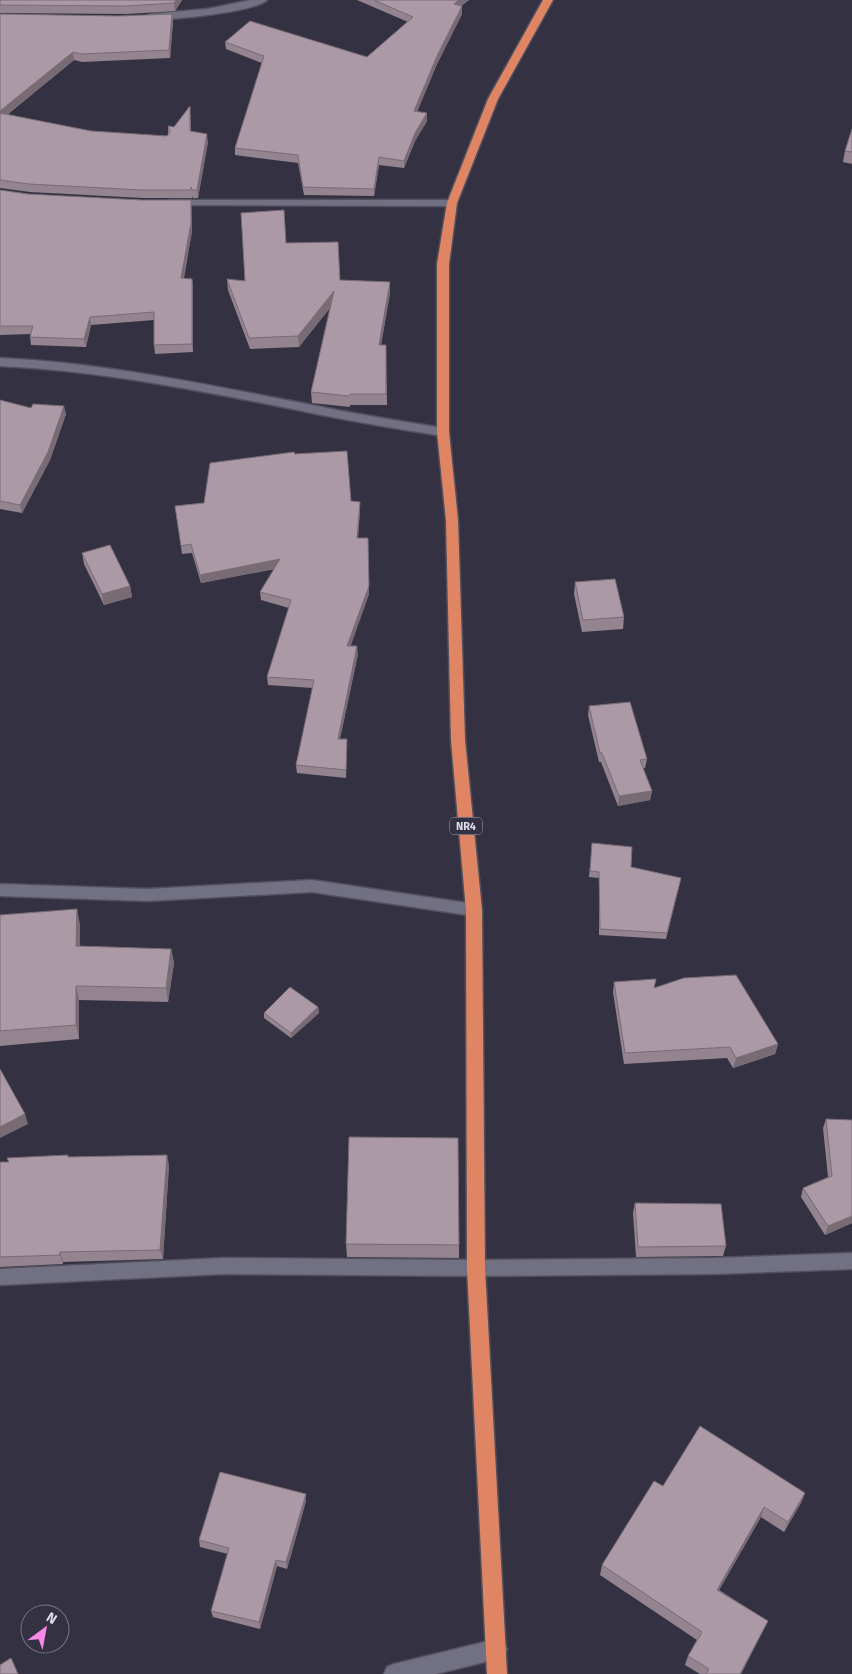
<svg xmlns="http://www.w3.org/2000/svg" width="852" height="1674" viewBox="0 0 852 1674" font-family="'Fira Sans',sans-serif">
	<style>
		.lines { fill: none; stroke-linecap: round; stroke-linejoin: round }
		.street-casing { stroke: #52505e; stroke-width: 3 }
		.highway-casing { stroke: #52505e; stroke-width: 3 }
		.street { fill: #727183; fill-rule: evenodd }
		.highway { fill: #df8563; fill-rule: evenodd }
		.wall { fill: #93848f }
		.shaded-wall { fill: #786b74 }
		.building { fill: #ab99a6; stroke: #786b74 }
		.labels { text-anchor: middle; stroke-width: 5; stroke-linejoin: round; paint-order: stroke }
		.shield { fill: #343242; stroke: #aaa9b6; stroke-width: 1 }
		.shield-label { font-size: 11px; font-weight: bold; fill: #dddce7 }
	</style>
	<rect width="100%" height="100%" fill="#343242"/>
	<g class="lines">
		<defs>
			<g id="street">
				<path d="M 251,0 L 267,0 C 252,13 173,19 151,20 L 146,17 L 151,14 L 207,9 Z"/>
				<polygon points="171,200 452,200 457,203 452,206 167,205 166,203 167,201"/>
				<path d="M 0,358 C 106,363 208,385 312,405 C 355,414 399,421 443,428 L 449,432 L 443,436 C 399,429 355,422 312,413 C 208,392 106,371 0,366 Z"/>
				<polygon points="312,880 474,904 479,906 482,910 479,914 474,916 312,892 148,901 0,896 0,884 148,889"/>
				<polygon points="852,1253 852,1269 715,1274 476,1276 223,1274 0,1285 0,1269 223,1258 476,1260 715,1258"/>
				<polygon points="497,1639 504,1642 507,1649 504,1656 497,1659 436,1674 384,1674 387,1667 394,1664"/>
			</g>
			<polygon id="highway" points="543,0 553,0 498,99 457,203 449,264 449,432 458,520 465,740 482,910 485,1268 507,1674 487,1674 467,1268 466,910 451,740 446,520 437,432 437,264 447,203 488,99"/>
		</defs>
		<use href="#street" class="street-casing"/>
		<use href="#highway" class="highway-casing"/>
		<use href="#street" class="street"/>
		<use href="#highway" class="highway"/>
	</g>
	<g class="wall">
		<polygon points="0,0 182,0 175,11 127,14 0,13"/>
		<polygon points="357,0 469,0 461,6 462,6 462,14 437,64 417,112 427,121 415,141 404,168 379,165 374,196 304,195 298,163 235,155 235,148 262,63 226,49 225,42 367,57 408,22"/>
		<polygon points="0,14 118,16 172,14 173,22 170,58 82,62 74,60 7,115 91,131 167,136 168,134 168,126 174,127 190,106 191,131 208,142 198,198 193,198 192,196 192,198 142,198 30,192 0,188"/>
		<polygon points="852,129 852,164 843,162 845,151"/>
		<polygon points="0,190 28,194 141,200 191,200 192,231 184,278 192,279 193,287 193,352 155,354 154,345 154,320 91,325 86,347 31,345 30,337 31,334 0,335"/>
		<polygon points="286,243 340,280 390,282 390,293 381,345 386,345 387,405 350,405 350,407 312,403 311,392 330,307 299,347 250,349 228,290 227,279 245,281"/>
		<polygon points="0,400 31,408 66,414 50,460 22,513 0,509"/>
		<polygon points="295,454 351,501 360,502 360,510 358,538 369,594 350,646 358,654 340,739 347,747 346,778 297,773 296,765 313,688 268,685 267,677 289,608 261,600 260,592 275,569 201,583 192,553 182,554 175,506 204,503"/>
		<polygon points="82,553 130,586 132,597 104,605 84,564"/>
		<polygon points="575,582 624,617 623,629 582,632 574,594"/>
		<polygon points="589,706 647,759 645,768 643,768 652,791 650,800 618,806 601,762 599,762 588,715"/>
		<polygon points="592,843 631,867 681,878 666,939 599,935 599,878 589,877"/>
		<polygon points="0,915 80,924 80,946 171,949 174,963 168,1002 79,1000 79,1039 0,1046"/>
		<polygon points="656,979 654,987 778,1044 775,1054 733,1068 727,1058 624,1064 613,992 614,982"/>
		<polygon points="318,1007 319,1013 291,1038 264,1018 264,1013"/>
		<polygon points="826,1119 852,1223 825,1235 801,1197 803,1188 828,1177 823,1128"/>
		<polygon points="68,1157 169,1165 163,1259 63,1262 63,1264 0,1267 0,1162 9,1162 7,1158"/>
		<polygon points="635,1203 726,1246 723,1256 636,1257 633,1213"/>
		<polygon points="346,1244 459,1245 459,1258 347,1257"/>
		<polygon points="663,1486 805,1493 801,1503 784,1532 761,1517 719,1590 768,1621 741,1674 700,1674 685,1665 688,1656 697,1640 600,1575 602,1565"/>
		<polygon points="306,1494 306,1501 287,1569 277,1566 260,1629 213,1617 211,1611 228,1554 200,1547 199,1540"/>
	</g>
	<g class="shaded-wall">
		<polygon points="176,0 182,0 175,11 174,3"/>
		<polygon points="459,0 469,0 454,12 454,4"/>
		<polygon points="462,6 462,14 437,64 414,119 414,111 437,56"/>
		<polygon points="172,14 173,22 170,58 169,50"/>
		<polygon points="73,52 74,60 0,120 0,111"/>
		<polygon points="427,113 427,121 415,141 404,168 404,161 415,133"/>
		<polygon points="207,134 208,142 198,198 197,190"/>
		<polygon points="379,157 379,165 374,196 374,189"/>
		<polygon points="191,200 192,231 182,286 181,278"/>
		<polygon points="192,279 193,287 193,352 192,344"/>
		<polygon points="390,282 390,293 379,356 379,345"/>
		<polygon points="334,291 335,302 299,347 298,336"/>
		<polygon points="90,317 91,325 86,347 84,339"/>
		<polygon points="64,406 66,414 50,460 22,513 20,505"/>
		<polygon points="360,502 360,510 357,546 357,538"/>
		<polygon points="368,538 369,594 348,654 347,646"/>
		<polygon points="280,559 281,567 201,583 200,575"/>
		<polygon points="130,586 132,597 104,605 102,594"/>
		<polygon points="357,646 358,654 338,747 338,739"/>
		<polygon points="652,791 650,800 618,806 619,796"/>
		<polygon points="77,909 80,924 80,960 76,946"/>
		<polygon points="171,949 174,963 168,1002 166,988"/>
		<polygon points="76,986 79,1000 79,1039 76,1025"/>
		<polygon points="318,1007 319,1013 291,1038 291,1033"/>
		<polygon points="778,1044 775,1054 733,1068 736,1058"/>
		<polygon points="25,1114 28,1124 0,1138 0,1127"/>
		<polygon points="167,1155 169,1165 163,1259 160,1250"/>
		<polygon points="852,1216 852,1223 825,1235 828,1226"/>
		<polygon points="60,1252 63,1262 63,1264 60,1255"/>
		<polygon points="805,1493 801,1503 784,1532 788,1522"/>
		<polygon points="306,1494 306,1501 287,1569 286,1562"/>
		<polygon points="764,1507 761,1517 714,1599 717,1590"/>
		<polygon points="276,1560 277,1566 260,1629 259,1622"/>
		<polygon points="768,1621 741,1674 740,1674"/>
	</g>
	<g class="building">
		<polygon points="0,0 176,0 174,3 126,6 0,5"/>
		<polygon points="374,0 459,0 454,4 462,6 437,56 414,111 427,113 415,133 404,161 379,157 374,189 303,187 298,155 235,148 264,56 225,42 250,21 367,57 413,17"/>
		<polygon points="0,14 118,16 172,14 169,50 81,54 73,52 0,111"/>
		<polygon points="190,106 190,131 207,134 197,190 192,190 191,187 191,190 141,190 29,184 0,180 0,113 91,131 167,136 170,132 168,126 174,127"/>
		<polygon points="852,129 852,152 845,151"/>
		<polygon points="0,190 28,194 141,200 191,200 191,223 181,278 192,279 192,344 154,345 154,312 90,317 84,339 30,337 33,326 0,326"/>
		<polygon points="284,210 286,243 338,242 340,280 390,282 379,345 386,345 386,394 350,394 349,396 311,392 334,291 298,336 249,338 227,279 245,281 241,213"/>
		<polygon points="0,400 31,408 33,404 64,406 48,452 20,505 0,501"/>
		<polygon points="347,451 351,501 360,502 357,538 368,538 369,586 347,646 357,646 338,739 347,739 346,770 296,765 314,680 267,677 291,600 260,592 280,559 200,575 191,544 181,546 175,506 204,503 210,463 294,452 295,454"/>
		<polygon points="110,545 130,586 102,594 82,553"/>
		<polygon points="615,579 624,617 583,620 575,582"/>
		<polygon points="630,702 647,759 640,760 652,791 619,796 602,753 600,753 589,706"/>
		<polygon points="592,843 632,847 631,867 681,878 667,933 600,929 599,872 590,871"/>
		<polygon points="77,909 76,946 171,949 166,988 76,986 76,1025 0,1031 0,915"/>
		<polygon points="736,975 778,1044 736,1058 730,1047 625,1053 614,982 656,979 654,988 684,978"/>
		<polygon points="290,987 318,1007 291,1033 264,1013"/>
		<polygon points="0,1069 25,1114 0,1127"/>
		<polygon points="826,1119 852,1120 852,1216 828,1226 803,1188 832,1176"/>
		<polygon points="349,1137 458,1138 459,1245 346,1244"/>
		<polygon points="68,1155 68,1157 167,1155 160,1250 60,1252 60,1255 0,1257 0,1162 9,1162 7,1158"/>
		<polygon points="635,1203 721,1204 726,1246 638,1247"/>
		<polygon points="700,1426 805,1493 788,1522 764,1507 717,1590 768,1621 740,1674 706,1674 709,1669 688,1656 702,1632 602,1565 654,1481 663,1486"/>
		<polygon points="220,1472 306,1494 286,1562 276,1560 259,1622 211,1611 229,1548 199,1540"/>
		<polygon points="11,1658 18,1674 0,1674 0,1665"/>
	</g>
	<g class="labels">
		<rect class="shield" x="450" y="817.5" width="32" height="17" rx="4"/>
		<g class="shield-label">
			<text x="466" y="830">NR4</text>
		</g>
	</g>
	<g transform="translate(45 1629) rotate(32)"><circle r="24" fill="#343242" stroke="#787684"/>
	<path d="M0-4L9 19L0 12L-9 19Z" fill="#f888ea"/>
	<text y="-8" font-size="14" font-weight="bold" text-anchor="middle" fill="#dddce7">N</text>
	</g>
</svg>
